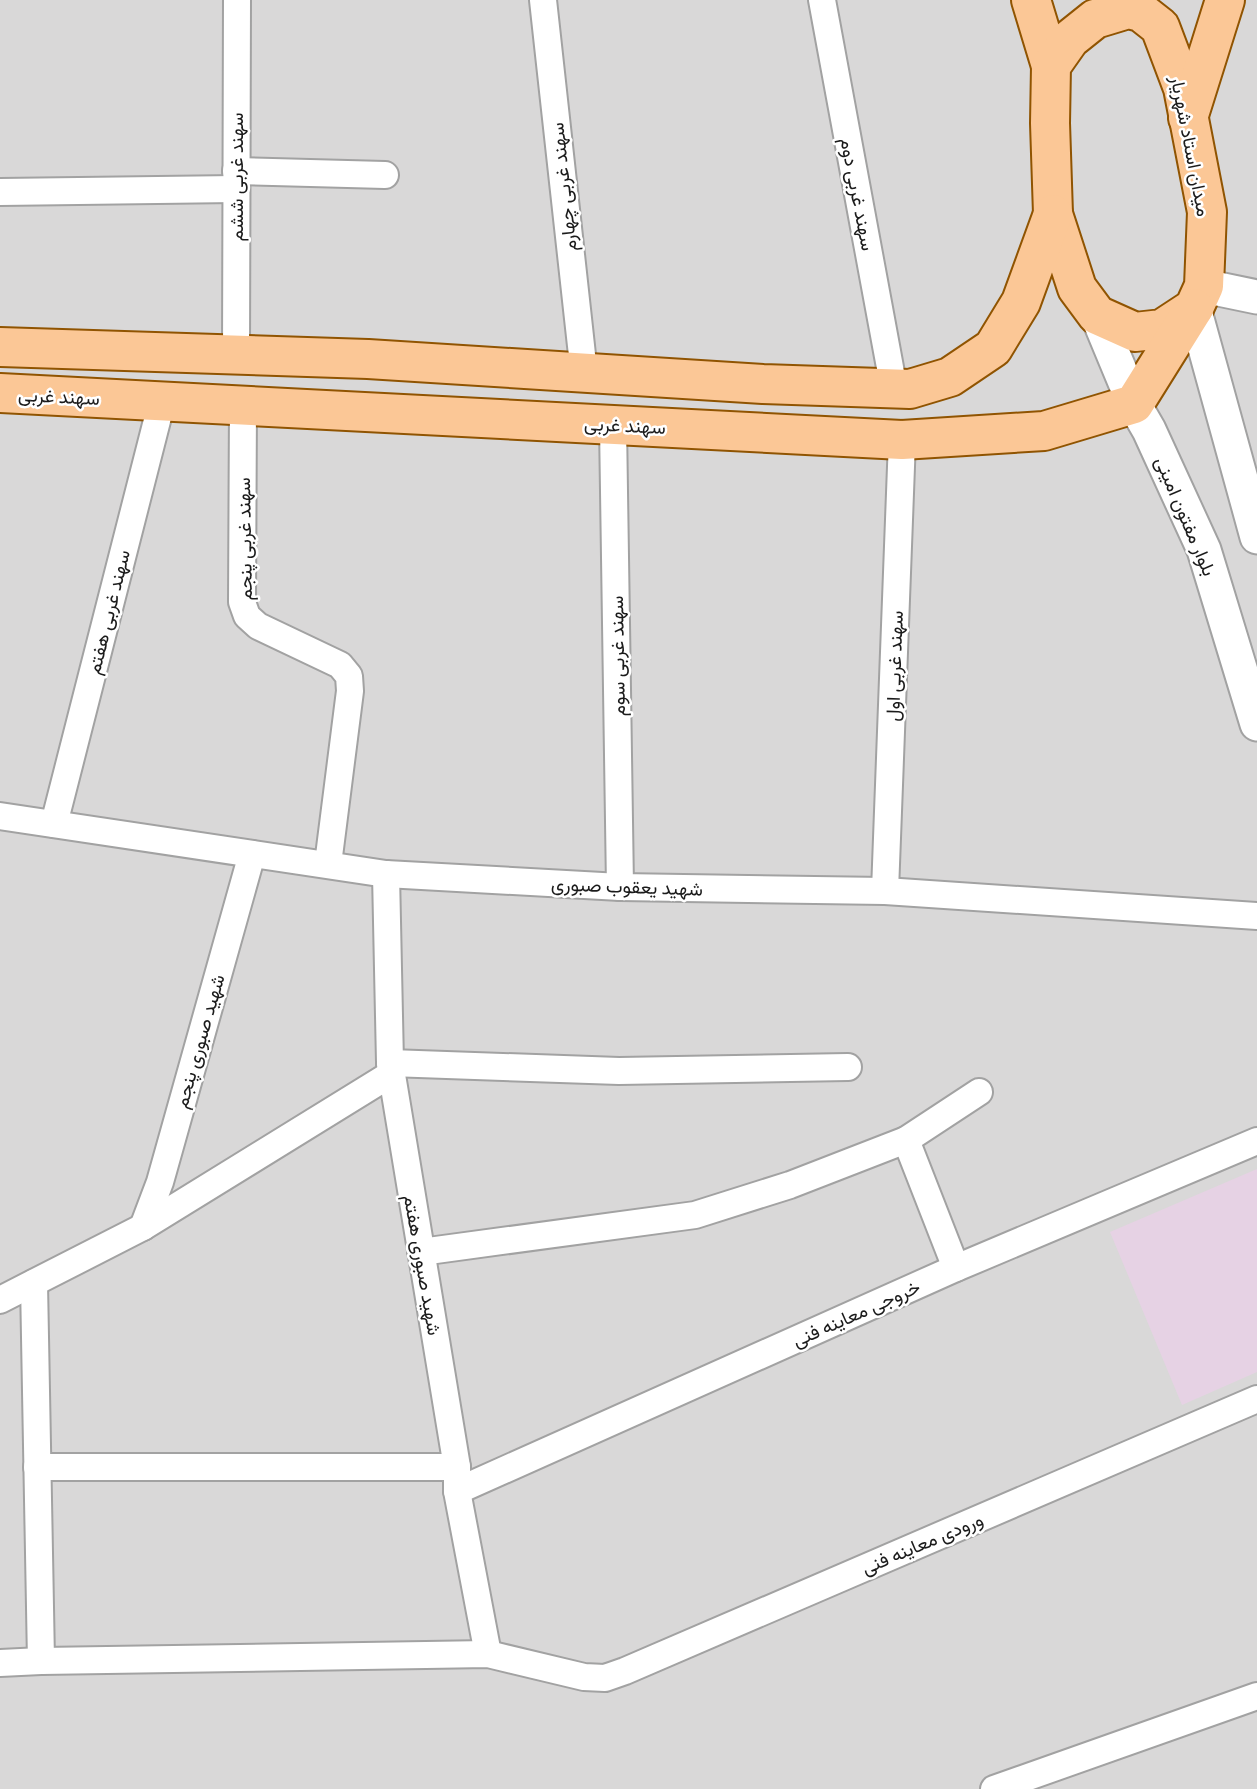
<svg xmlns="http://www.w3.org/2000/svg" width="1257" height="1789" viewBox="0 0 1257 1789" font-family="'Archivo Narrow',Vazirmatn,sans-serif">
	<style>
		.residential { fill: #d9d8d8 }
		.industrial { fill: #e6d2e4 }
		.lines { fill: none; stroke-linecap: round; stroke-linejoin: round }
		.minor-casing { stroke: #a2a2a2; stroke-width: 30 }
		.tertiary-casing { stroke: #a2a2a2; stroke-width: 37 }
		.primary-casing { stroke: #905401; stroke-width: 42 }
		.minor { stroke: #fff; stroke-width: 26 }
		.tertiary { stroke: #fff; stroke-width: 33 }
		.primary { stroke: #fbc796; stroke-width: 38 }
		.labels { text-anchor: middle; stroke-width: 5; stroke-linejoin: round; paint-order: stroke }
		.street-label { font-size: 19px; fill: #1b1b1b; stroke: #fff }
	</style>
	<rect width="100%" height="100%" fill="#ece7e0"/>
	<rect class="residential" x="0" y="0" width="1257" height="1789"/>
	<polygon class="industrial" points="1257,1169 1257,1372 1182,1405 1110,1232"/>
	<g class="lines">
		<defs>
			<g id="minor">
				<polyline points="543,0 584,373"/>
				<polyline points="822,0 894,389"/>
				<polyline points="236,171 385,175"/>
				<polyline points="0,192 236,189"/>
				<polyline points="236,355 237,0"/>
				<polyline points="243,405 242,602 247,616 258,626 340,665 349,676 350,691 328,864"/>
				<polyline points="613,425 620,887"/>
				<polyline points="0,816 386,874 620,887 885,891 1257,916"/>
				<polyline points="54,824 162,401"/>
				<polyline points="386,874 390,1063 457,1467 457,1491 488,1654"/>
				<polyline points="885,891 902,440"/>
				<polyline points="390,1063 619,1071 848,1067"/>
				<polyline points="143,1227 160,1182 252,854"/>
				<polyline points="421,1252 695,1215 790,1185 906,1140"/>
				<polyline points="956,1268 906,1140 979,1092"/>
				<polyline points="34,1283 41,1661"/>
				<polyline points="0,1300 143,1227 391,1074"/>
				<polyline points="37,1467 457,1467"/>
				<polyline points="457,1491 956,1268 1257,1141"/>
				<polyline points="0,1663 41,1661 488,1654 584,1677 605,1678 625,1671 1257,1399"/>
				<polyline points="994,1789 1257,1696"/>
			</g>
			<g id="tertiary">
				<polyline points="1204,286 1257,297"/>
				<polyline points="1194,308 1257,537"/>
				<polyline points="1097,315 1134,404 1149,430 1204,550 1257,724"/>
			</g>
			<g id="primary">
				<polyline points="1031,0 1051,66"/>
				<polygon points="1128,9 1141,12 1160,27 1183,88 1207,212 1204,286 1194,308 1162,329 1135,332 1097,315 1077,288 1053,214 1050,123 1051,66 1070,39 1095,19"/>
				<polyline points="1188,118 1225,0"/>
				<polyline points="0,347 368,359 763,384 910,389 950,377 993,348 1021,302 1053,214"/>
				<polyline points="0,393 902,440 1044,431 1134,404 1194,308"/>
			</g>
		</defs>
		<use href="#minor" class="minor-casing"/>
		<use href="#tertiary" class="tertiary-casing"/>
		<use href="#primary" class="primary-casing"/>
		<use href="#minor" class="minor"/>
		<use href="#tertiary" class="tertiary"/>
		<use href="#primary" class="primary"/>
	</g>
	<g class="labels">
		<g class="street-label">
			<text transform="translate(1191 146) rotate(79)" y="7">میدان استاد شهریار</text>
			<text transform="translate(236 177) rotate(-90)" y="7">سهند غربی ششم</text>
			<text transform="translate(563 187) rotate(-96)" y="7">سهند غربی چهارم</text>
			<text transform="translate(858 194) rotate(79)" y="7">سهند غربی دوم</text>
			<text transform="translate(59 396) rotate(3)" y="7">سهند غربی</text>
			<text transform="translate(625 425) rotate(3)" y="7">سهند غربی</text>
			<text transform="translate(1186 516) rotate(67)" y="7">بلوار مفتون امینی</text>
			<text transform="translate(244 539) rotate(-91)" y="7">سهند غربی پنجم</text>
			<text transform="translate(108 612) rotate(-76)" y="7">سهند غربی هفتم</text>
			<text transform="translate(617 656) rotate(-91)" y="7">سهند غربی سوم</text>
			<text transform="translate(894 666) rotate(-88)" y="7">سهند غربی اول</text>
			<text transform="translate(627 886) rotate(2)" y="7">شهید یعقوب صبوری</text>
			<text transform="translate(199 1041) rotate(-74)" y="7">شهید صبوری پنجم</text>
			<text transform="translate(423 1265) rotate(80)" y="7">شهید صبوری هفتم</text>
			<text transform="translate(856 1313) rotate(-24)" y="7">خروجی معاینه فنی</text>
			<text transform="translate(922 1543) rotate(-23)" y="7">ورودی معاینه فنی</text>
		</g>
	</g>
</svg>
